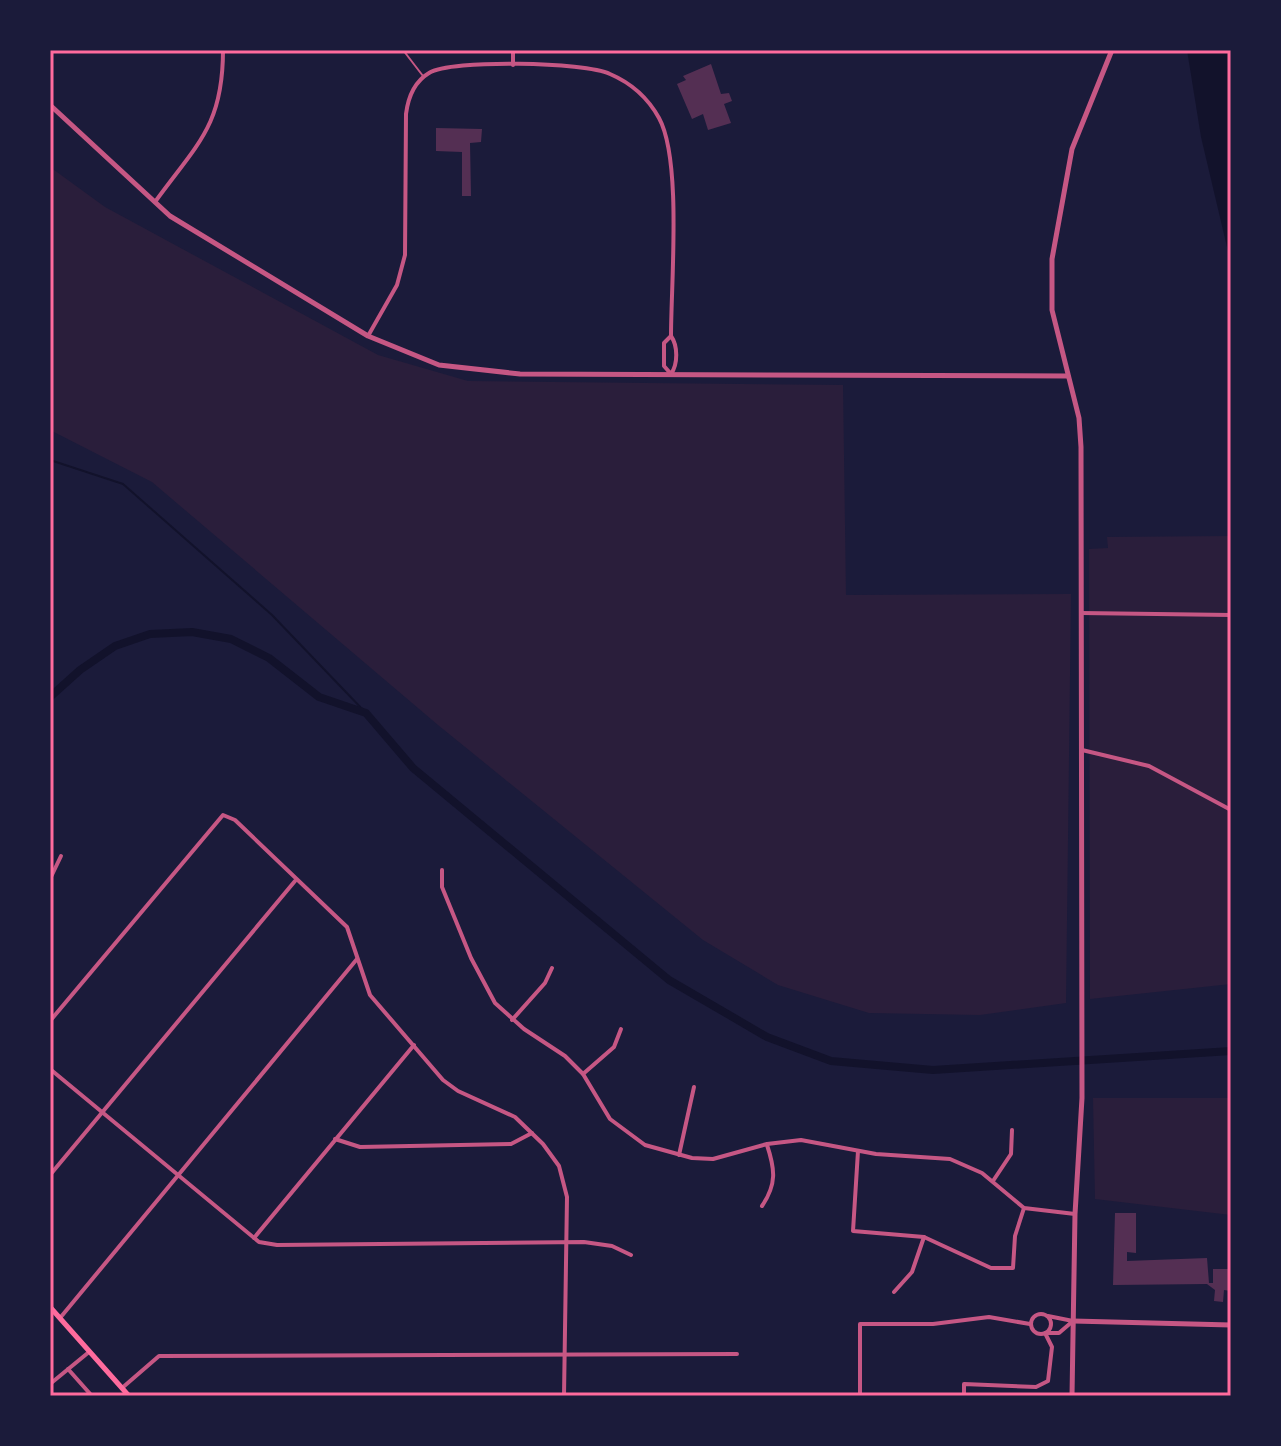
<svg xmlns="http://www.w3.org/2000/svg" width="1281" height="1446" viewBox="0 0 1281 1446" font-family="Manrope,sans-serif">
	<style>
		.green { fill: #2a1e3b }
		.water { fill: #12122b }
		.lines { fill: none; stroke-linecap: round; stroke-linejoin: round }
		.stream { stroke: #12122b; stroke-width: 2 }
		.canal { stroke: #12122b; stroke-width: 8 }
		.building { fill: #542f53 }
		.service { stroke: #c65784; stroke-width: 2 }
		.minor { stroke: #c65784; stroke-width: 4 }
		.tertiary { stroke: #c65784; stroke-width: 5 }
		.secondary { stroke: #ff6b9d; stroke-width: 5 }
		.neatline { fill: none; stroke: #ff6b9d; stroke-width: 3 }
	</style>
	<rect width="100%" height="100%" fill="#1b1b3a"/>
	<g class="green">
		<polygon points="50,167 105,207 378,355 468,381 843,385 846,595 1071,594 1066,1003 980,1015 869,1013 778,985 703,940 438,725 152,482 50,430"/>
		<polygon points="1231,536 1231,984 1090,999 1089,549 1108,548 1107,537"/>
		<polygon points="1093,1098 1231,1098 1231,1215 1095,1199"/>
	</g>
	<polygon class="water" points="1187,50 1231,50 1231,264 1201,137"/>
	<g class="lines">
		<polyline class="stream" points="50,460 123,484 272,615 366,713"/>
		<polyline class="canal" points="50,697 80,670 115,646 150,634 192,632 231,639 269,658 319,697 366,713 413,768 669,980 767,1037 831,1061 933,1070 1231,1051"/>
	</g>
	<g class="building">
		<polygon points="711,64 721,94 729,93 732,101 724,104 731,123 708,130 703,114 692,119 677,84 686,80 683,76"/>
		<polygon points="436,128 482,129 481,142 470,143 471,196 462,196 462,152 436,151"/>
		<polygon points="1115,1213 1136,1213 1136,1253 1127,1252 1127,1261 1207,1258 1209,1283 1213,1283 1213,1269 1231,1269 1231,1291 1224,1290 1223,1302 1214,1301 1215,1290 1207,1284 1113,1285"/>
	</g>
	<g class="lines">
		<polyline class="service" points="403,50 423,76"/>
		<g class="minor">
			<polyline points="513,65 513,50"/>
			<path d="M 155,202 C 197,144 223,126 223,50"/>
			<path d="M 368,336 L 397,285 L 405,255 L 406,114 C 408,98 414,82 429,73 C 451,59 585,62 610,74 C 631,83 648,98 659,118 C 682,160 671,283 671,336 C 678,346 678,364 671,374 L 664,366 L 664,343 L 671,336"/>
			<polyline points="1081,613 1231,615"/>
			<polyline points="1082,750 1149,766 1231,810"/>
			<polyline points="442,870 442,887 471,958 495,1003 524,1029 565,1056 583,1074 610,1119 645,1145 692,1158 713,1159 767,1144 801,1140 876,1154 950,1159 982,1173 1024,1208 1075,1214"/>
			<polyline points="50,879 61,856"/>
			<polyline points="512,1020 545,983 552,968"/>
			<polyline points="50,1021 223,815 235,820 347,927 370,995 443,1080 458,1091 515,1117 543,1144 559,1166 567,1197 564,1396"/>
			<polyline points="50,1069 259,1242 277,1245 584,1242 612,1246 631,1255"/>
			<polyline points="583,1074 614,1047 621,1029"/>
			<polyline points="335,1139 360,1147 511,1144 532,1133"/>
			<polyline points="858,1151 853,1231 924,1237 991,1268 1013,1268 1015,1236 1024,1208"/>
			<polyline points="679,1155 694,1087"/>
			<polyline points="50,1175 295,881"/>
			<polyline points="993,1181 1011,1154 1012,1130"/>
			<path d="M 762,1206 C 777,1184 775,1169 767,1145"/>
			<polyline points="254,1238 414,1045"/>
			<polyline points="894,1292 912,1272 924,1237"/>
			<circle cx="1041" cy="1324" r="10"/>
			<polyline points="60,1318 357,959"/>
			<polyline points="68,1369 92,1396"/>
			<polyline points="50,1384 89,1352"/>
			<polyline points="122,1388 159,1356 737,1354"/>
			<polyline points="860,1396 860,1324 933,1324 989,1317 1030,1324"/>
			<polyline points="964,1396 964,1384 1036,1387 1048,1381 1052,1347 1045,1333 1059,1333 1073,1321 1048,1316"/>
		</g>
		<g class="tertiary">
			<polyline points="50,105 170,216 368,336 439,365 520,374 1068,376"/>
			<polyline points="1073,1321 1231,1325"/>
			<polyline points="1072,1396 1075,1214 1082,1098 1081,447 1079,418 1052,310 1052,259 1072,149 1112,50"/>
		</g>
		<polyline class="secondary" points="50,1307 129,1396"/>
	</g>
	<rect width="1281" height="1446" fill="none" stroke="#1b1b3a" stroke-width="104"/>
	<rect x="52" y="52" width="1177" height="1342" class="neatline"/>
</svg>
